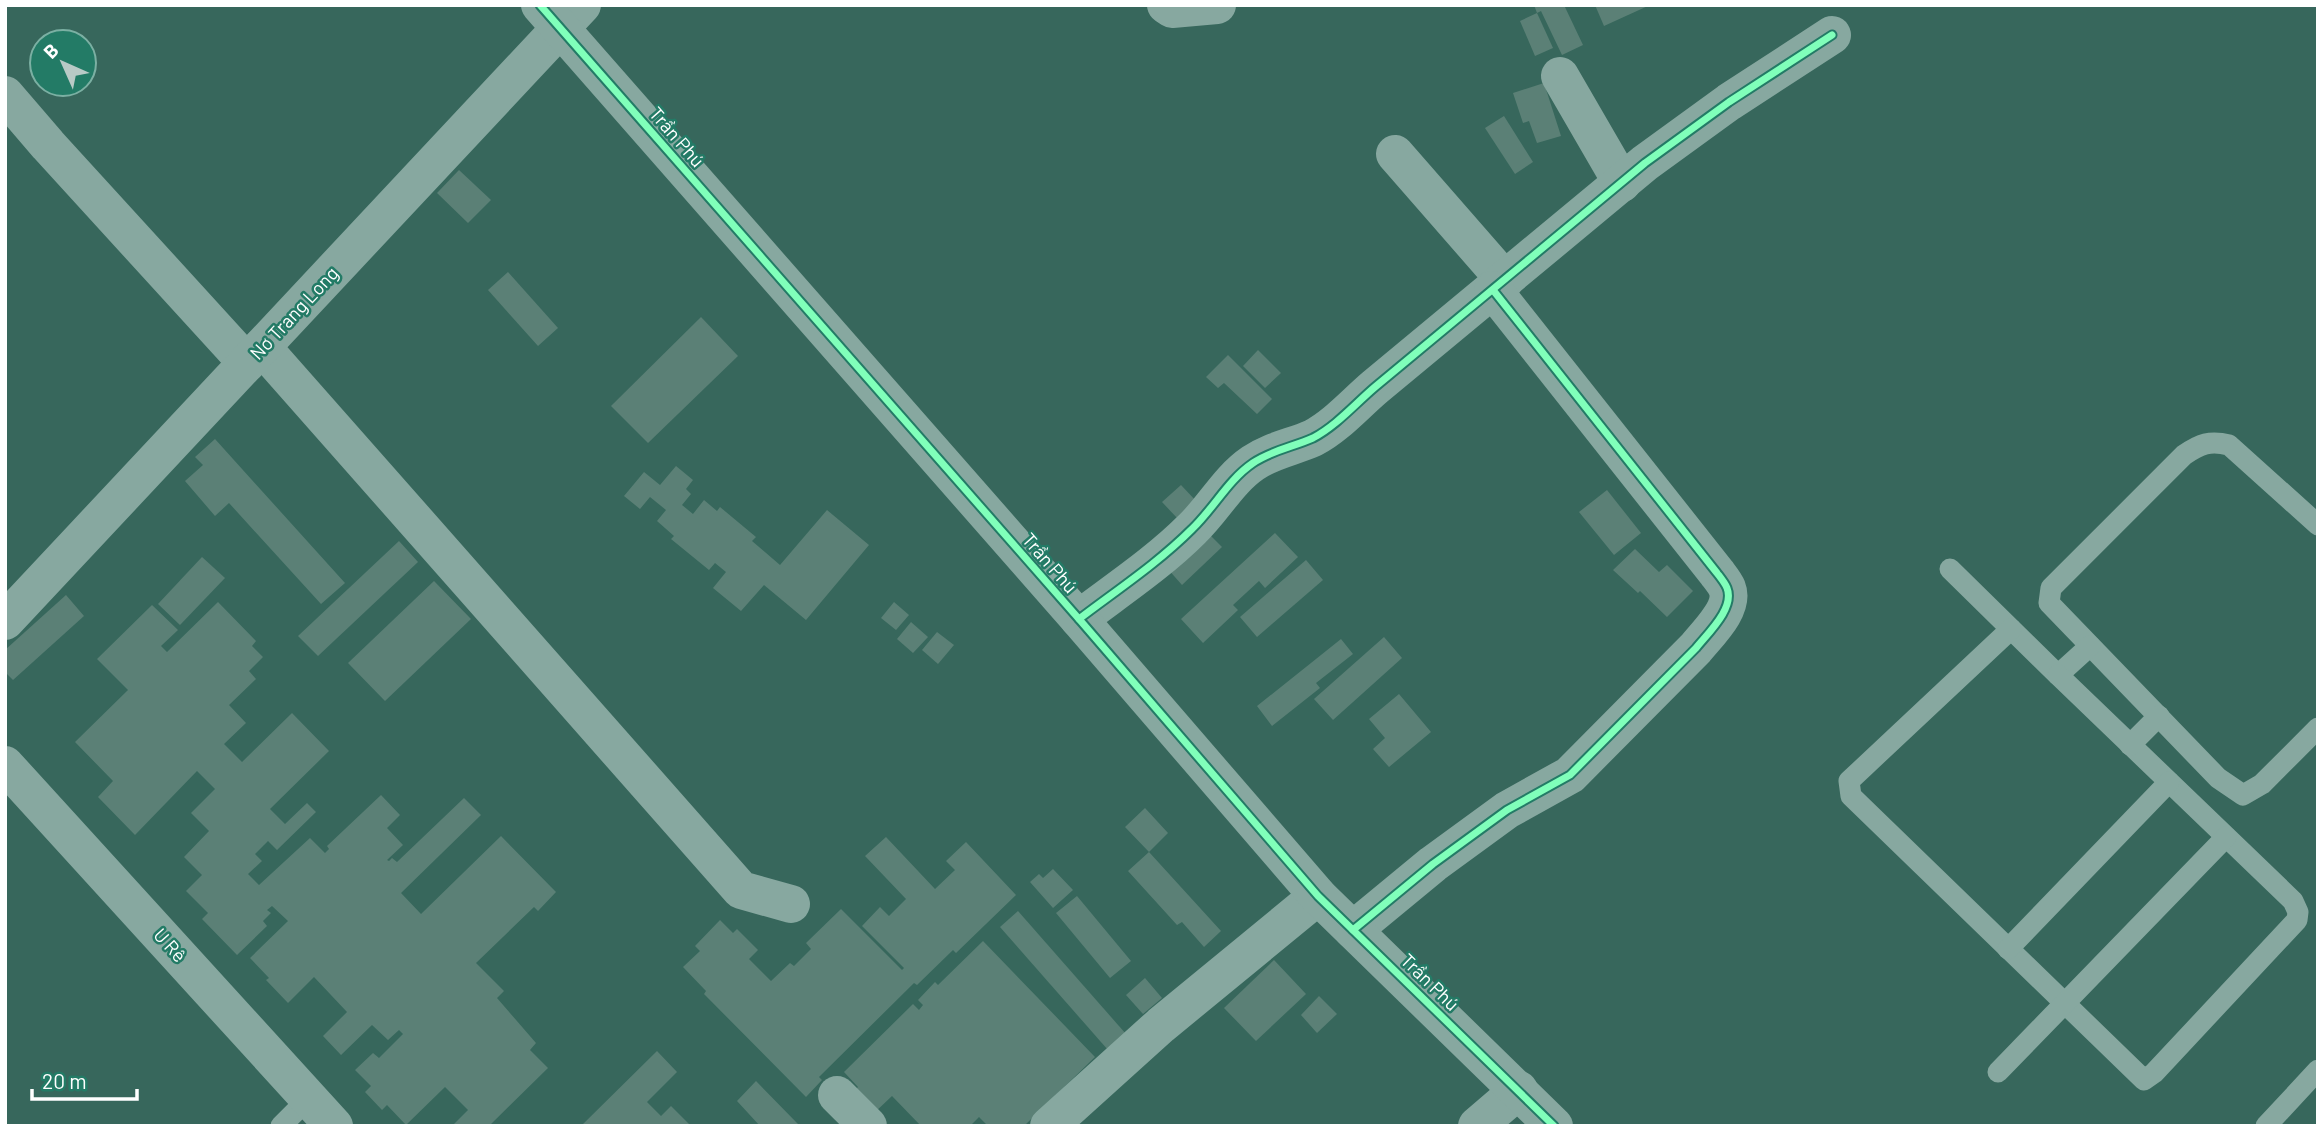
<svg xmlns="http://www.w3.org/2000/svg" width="2323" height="1131" viewBox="0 0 2323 1131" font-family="Barlow,sans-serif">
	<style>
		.building { fill: #5b8076 }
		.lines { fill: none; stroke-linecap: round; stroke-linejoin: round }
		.service { stroke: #87a8a0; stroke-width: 21 }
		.minor { stroke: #87a8a0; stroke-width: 38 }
		.tertiary { stroke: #87a8a0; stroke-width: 38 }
		.cycleway-casing { stroke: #237b66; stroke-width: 11 }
		.cycleway { stroke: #80ffba; stroke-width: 7 }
		.labels { text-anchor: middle; stroke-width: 5; stroke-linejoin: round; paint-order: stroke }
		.street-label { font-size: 19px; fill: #fff; stroke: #237b66 }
	</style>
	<rect width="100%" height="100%" fill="#37675c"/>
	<g class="building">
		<polygon points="1534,5 1564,5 1583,45 1562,55 1541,11 1537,13"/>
		<polygon points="1595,5 1650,5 1604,26"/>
		<polygon points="1537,13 1553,48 1535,56 1520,21"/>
		<polygon points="1544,83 1561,136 1537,143 1529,121 1523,123 1513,93"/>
		<polygon points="1504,116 1533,162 1515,174 1485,128"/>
		<polygon points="459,170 491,200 468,223 437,193"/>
		<polygon points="508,272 558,328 538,346 488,290"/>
		<polygon points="701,317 738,356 648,443 611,406"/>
		<polygon points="1258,350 1281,373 1265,388 1243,366"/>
		<polygon points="1228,355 1272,399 1257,414 1224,383 1218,388 1206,377"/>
		<polygon points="215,439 345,583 321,604 229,503 215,516 185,481 203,465 195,457"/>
		<polygon points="676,466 693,480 686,489 691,494 682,505 693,514 704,500 717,511 720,507 756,537 752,541 780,565 827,510 869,545 806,620 764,585 741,611 713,588 726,572 715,563 709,570 671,539 674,536 657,521 666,510 650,497 640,509 624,496 644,472 660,485"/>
		<polygon points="1181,485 1197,502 1178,519 1162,502"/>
		<polygon points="1607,490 1641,533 1614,555 1579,512"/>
		<polygon points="1206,531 1222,547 1182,585 1167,568"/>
		<polygon points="1275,533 1298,557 1265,588 1259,581 1233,605 1238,610 1203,643 1181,619"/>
		<polygon points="399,541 418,562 318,656 298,636"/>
		<polygon points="1635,549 1659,572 1667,565 1693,591 1667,617 1640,591 1638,593 1613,570"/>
		<polygon points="202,557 225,578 180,625 158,604"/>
		<polygon points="1306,560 1323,580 1257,637 1240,617"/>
		<polygon points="434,581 471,619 385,701 348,663"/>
		<polygon points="66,595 84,616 13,680 5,672 5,650"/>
		<polygon points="218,602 256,641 252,646 263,657 249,671 256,679 229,705 246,723 224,744 242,762 292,713 329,751 270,809 285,824 307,803 316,812 277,850 268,841 255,854 262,861 248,874 259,885 310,838 325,853 329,849 327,846 381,795 400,815 387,828 403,845 387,860 389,861 392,858 397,862 464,798 481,815 401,893 421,914 501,836 556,892 538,911 534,907 476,963 504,991 497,998 536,1043 530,1050 548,1068 489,1126 452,1126 468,1110 445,1087 406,1125 387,1105 382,1110 365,1092 371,1086 355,1070 373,1053 379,1058 403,1034 399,1030 388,1040 372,1025 341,1055 323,1036 347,1012 314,977 288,1003 266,980 269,978 250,958 288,921 272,906 267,910 271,913 263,921 267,926 237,955 202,919 208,913 186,891 202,875 184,857 209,831 191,813 215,789 197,771 135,835 98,797 113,781 75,742 128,690 97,659 152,605 178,630 161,646 167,652"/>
		<polygon points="894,602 909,615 896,630 881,618"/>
		<polygon points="911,622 928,637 913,653 897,639"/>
		<polygon points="937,632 954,645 938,664 922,650"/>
		<polygon points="1384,637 1402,658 1333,720 1314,699"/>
		<polygon points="1341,639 1353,654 1316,683 1320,688 1272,726 1257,706"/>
		<polygon points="1399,694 1431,732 1389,767 1373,749 1385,738 1369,719"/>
		<polygon points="1145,808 1168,833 1149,852 1221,931 1204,947 1182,922 1177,925 1128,871 1149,852 1125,827"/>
		<polygon points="886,837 935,889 955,870 946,861 966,842 1016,895 956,953 953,950 917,985 914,983 819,1077 822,1080 806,1097 704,994 706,991 683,967 700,951 695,946 720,920 733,933 737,929 758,950 749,959 771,981 790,963 794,966 811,949 806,943 841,909 902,970 904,968 862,926 880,907 889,916 906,899 865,856"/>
		<polygon points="1053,869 1073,890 1053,908 1030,882 1039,874 1043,878"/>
		<polygon points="1077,896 1131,961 1110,978 1056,913"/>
		<polygon points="1018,911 1126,1034 1108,1050 1000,927"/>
		<polygon points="983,941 1095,1057 1024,1126 988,1126 979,1117 970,1126 921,1126 892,1096 872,1115 851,1094 858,1087 844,1072 913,1004 919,1010 923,1005 918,1000 935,982 938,985"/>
		<polygon points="1274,960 1306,994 1256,1041 1224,1008"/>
		<polygon points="1145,978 1162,998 1143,1014 1126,995"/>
		<polygon points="1319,996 1337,1014 1317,1033 1301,1015"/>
		<polygon points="657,1051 677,1072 647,1102 661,1116 671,1106 689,1124 687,1126 581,1126"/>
		<polygon points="756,1081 796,1122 800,1126 760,1126 737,1101"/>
	</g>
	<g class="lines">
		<g class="service">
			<path d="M 2318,525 L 2229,445 C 2210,440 2200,444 2184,455 L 2051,588 L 2049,603 L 2218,778 L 2243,795 L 2262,784 L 2318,728"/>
			<polyline points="1950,569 2058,675 2090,646"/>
			<polyline points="2011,629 1849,781 1851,796 2144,1080 2154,1073 2297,920 2298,912 2293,901 2058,675"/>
			<polyline points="2130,745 2159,716"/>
			<polyline points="2008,949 2169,782"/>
			<polyline points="1998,1072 2226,837"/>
			<polyline points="281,1126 309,1098"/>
			<polyline points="2266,1126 2318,1070"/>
		</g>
		<g class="minor">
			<polyline points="1166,5 1172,9 1217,5"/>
			<polyline points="1560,76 1622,183"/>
			<polyline points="5,95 48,145 247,363"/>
			<polyline points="1395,154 1505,280"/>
			<polyline points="262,347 741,890 791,904"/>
			<path d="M 1079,619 C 1117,590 1158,563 1192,529 C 1214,508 1228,480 1253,463 C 1272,450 1293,447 1313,438 C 1336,426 1355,404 1375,387 L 1645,163 L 1729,102 L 1832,35"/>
			<polyline points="5,621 582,5"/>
			<polyline points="5,765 334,1126"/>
			<path d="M 1353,930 L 1433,864 L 1507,810 L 1570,775 L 1696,648 C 1708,633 1735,608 1727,588 C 1725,583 1720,577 1717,573 L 1493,290"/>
			<polyline points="837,1095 868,1126"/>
			<polyline points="1049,1126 1161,1025 1318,896"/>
			<polyline points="1477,1126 1519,1090"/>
		</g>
		<polyline class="tertiary" points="540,5 1079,619 1318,896 1554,1126"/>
		<defs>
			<g id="cycleway">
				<polyline points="540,5 1079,619 1318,896 1554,1126"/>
				<path d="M 1079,619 C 1117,590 1158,563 1192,529 C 1214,508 1228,480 1253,463 C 1272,450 1293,447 1313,438 C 1336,426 1355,404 1375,387 L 1645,163 L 1729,102 L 1832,35"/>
				<path d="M 1353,930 L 1433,864 L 1507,810 L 1570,775 L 1696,648 C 1708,633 1735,608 1727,588 C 1725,583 1720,577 1717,573 L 1493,290"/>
			</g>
		</defs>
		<use href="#cycleway" class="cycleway-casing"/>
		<use href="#cycleway" class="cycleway"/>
	</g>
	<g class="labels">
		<g class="street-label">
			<text transform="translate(677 137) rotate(49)" y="7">Trần Phú</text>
			<text transform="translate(294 313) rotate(-47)" y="7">Nơ Trang Long</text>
			<text transform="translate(1050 563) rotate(49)" y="7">Trần Phú</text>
			<text transform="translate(170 945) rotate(48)" y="7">U Rê</text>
			<text transform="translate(1430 982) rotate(44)" y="7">Trần Phú</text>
		</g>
	</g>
	<rect width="2323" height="1131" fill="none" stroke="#ffffff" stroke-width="14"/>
	<g transform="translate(63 63) rotate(315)"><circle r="33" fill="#237b66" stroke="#7bb0a3" stroke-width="2"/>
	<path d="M0-5L12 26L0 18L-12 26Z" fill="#b9cac6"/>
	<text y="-10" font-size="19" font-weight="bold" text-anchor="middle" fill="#ffffff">B</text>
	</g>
	<path d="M32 1089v10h105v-10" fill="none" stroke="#ffffff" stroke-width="3.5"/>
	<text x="42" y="1089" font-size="21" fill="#ffffff" stroke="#237b66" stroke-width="5" paint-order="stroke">20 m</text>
</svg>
